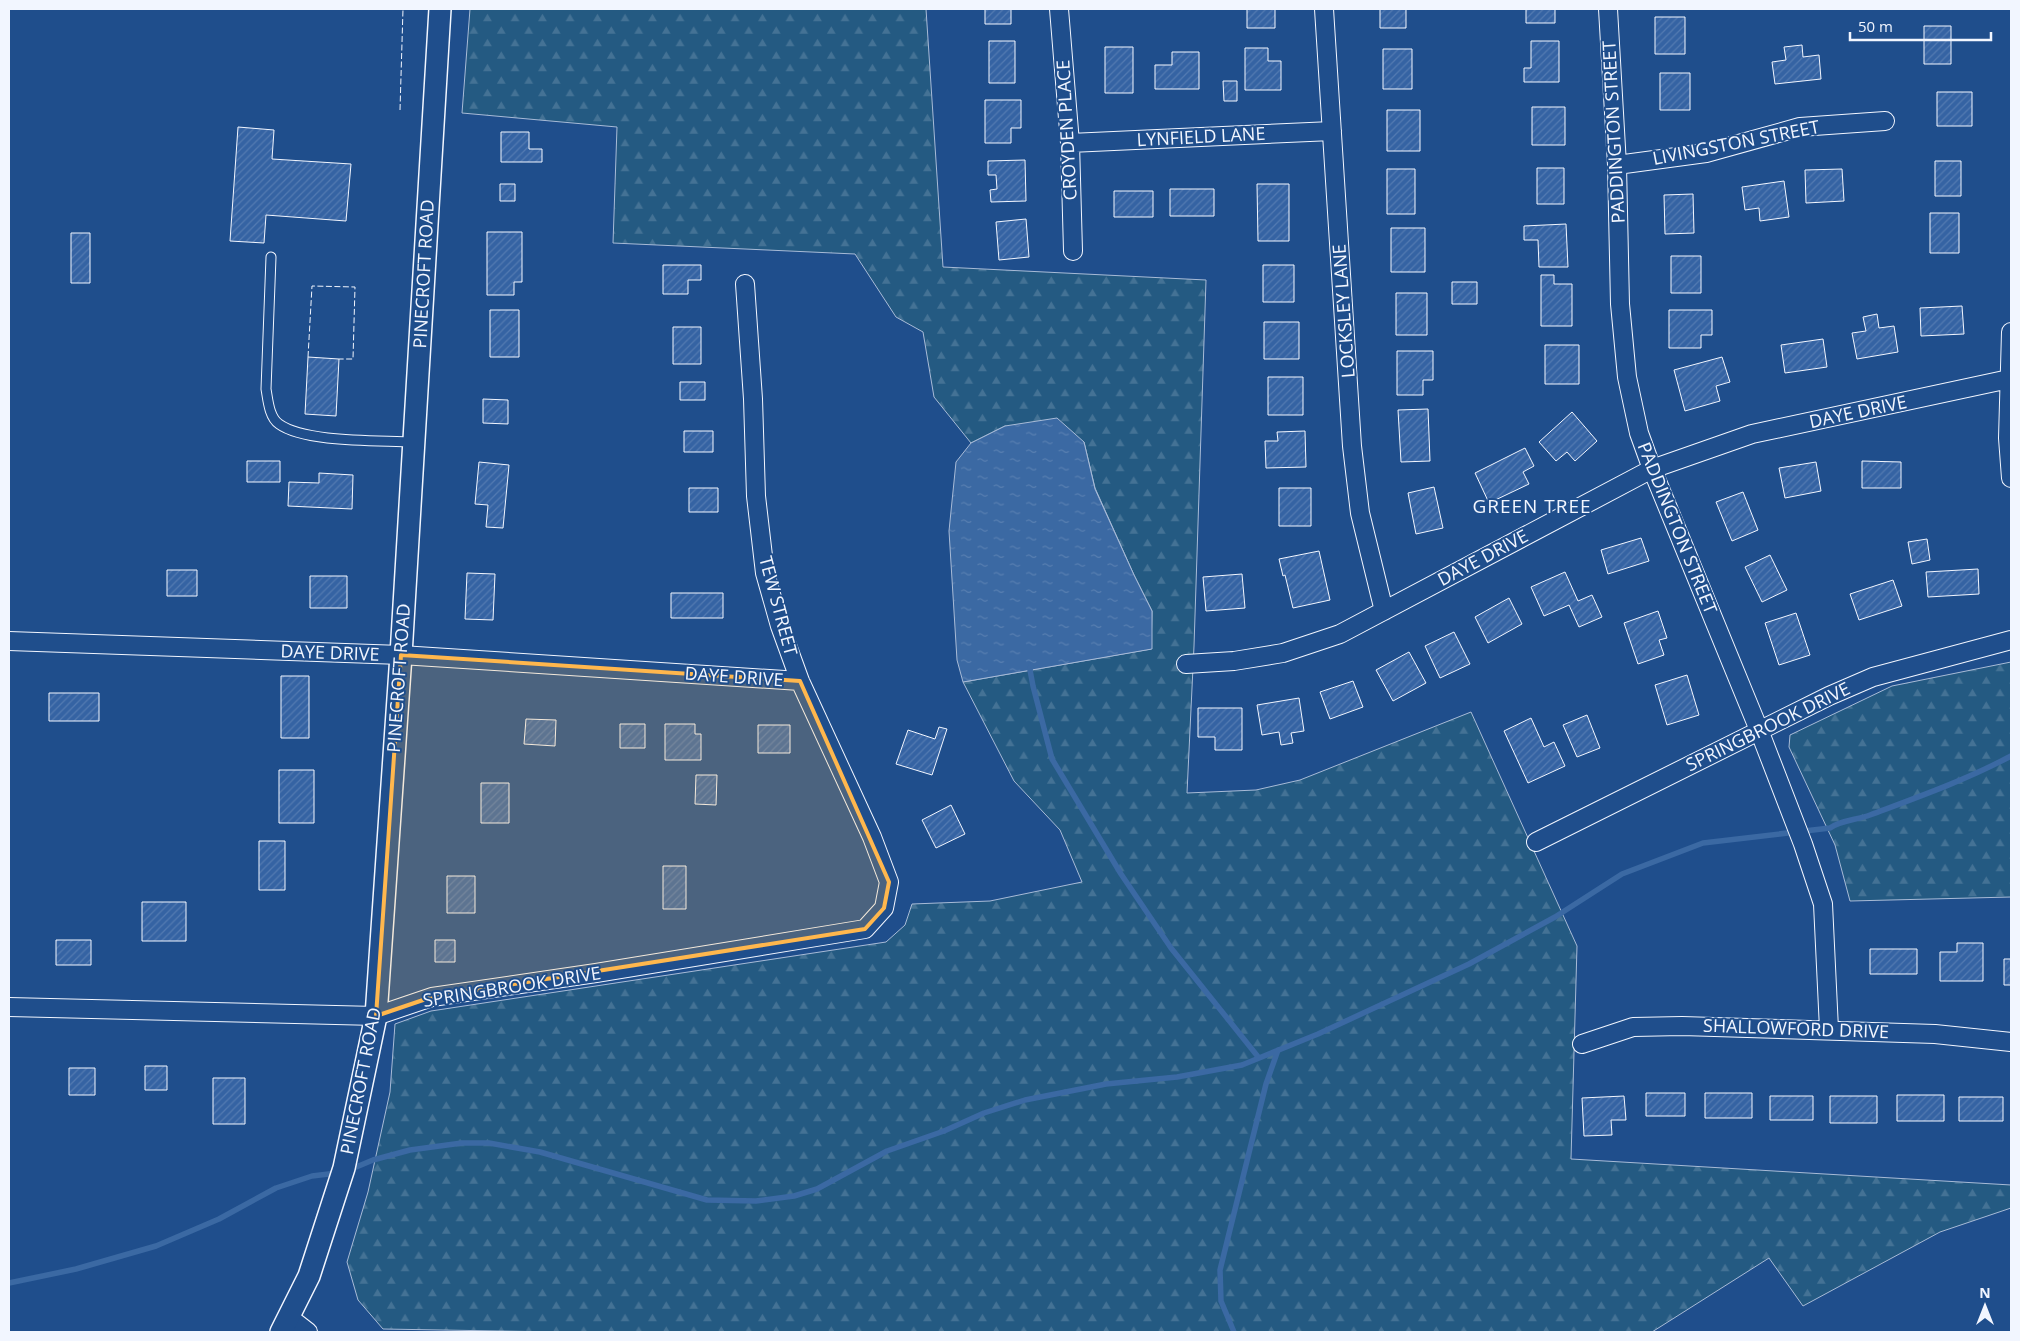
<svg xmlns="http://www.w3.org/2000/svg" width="2020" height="1341" font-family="'Open Sans',sans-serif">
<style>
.forest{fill:url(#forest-firs);stroke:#a8bbd7}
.water{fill:url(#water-ripples);stroke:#a8bbd7}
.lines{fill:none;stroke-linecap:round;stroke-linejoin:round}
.stream{stroke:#3b69a3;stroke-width:5.5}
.building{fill:url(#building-hatch);stroke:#f2f6ff}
.service-casing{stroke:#f2f6ff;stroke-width:11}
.minor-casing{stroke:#f2f6ff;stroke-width:20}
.tertiary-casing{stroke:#f2f6ff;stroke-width:24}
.service{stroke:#1f4e8c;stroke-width:9}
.minor{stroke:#1f4e8c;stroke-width:18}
.tertiary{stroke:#1f4e8c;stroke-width:21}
.fence{stroke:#f2f6ff;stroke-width:1;stroke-dasharray:6 2.5;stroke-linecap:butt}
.marked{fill:#ffb74d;fill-opacity:0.2;stroke:#ffb74d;stroke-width:4;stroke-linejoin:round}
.labels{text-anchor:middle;stroke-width:4;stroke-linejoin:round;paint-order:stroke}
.street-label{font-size:18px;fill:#f2f6ff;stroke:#1f4e8c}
.neighbourhood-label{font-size:19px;letter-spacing:1px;fill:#f2f6ff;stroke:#1f4e8c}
</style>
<defs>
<pattern id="forest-firs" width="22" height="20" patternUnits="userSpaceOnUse" patternTransform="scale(1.25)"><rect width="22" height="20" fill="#245a82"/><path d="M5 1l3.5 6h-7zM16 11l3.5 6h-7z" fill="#447295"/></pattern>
<pattern id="water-ripples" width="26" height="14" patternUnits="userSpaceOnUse" patternTransform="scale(1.25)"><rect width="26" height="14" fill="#3b69a3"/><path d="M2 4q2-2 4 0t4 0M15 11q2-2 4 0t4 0" fill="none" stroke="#587fb1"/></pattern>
<pattern id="building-hatch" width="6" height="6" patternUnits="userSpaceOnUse" patternTransform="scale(1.25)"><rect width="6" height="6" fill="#3563a3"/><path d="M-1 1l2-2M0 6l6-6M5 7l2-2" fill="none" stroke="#537ab1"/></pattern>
</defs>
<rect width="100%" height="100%" fill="#1f4e8c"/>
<path class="forest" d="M470,9h456l17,258 263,13 -12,366 -7,147 69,-3 44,-10 171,-68 106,234 -6,213 440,26v23l-71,24 -137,74 -34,-48 -117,74h-1094l-175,-3 -25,-29 -11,-38 21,-70 22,-100 5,-68 36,-13 455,-69 19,-17 7,-21 78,-3 92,-19 -22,-52 -46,-49 -51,-99 188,-33 1,-38 -18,-36 -39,-87 -11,-46 -79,-16 -34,17 -37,-46 -11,-65 -27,-15 -41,-63 -242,-11 4,-116 -155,-14z
M2011,662v235l-161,4 -15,-56 -46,-98 1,-12 102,-49z"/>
<path class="water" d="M1057,418l27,24 11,47 39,86 18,36v38l-189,33 -6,-22 -8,-129 7,-69 15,-19 34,-17z"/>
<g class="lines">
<path class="stream" d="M1031,665l-1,5 3,16 19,73 69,115 50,74 88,110
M349,1170l24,-10 37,-10 52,-7h27l51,9 167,48 49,1 38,-5 23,-7 70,-38 57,-20 40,-18 41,-13 81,-16 71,-7 65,-12 76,-31 151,-70 86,-47 67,-43 81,-31 127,-15c11,-8 27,-8 40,-13 48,-18 96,-35 141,-59
M9,1283l67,-14 80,-23 63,-27 57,-31 36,-12 25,-3
M1234,1332l-13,-31 -1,-31 46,-186 12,-34"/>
</g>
<path class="building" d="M985,9h26v15h-26z
M1247,9h28v19h-28z
M1380,9h26v19h-26z
M1526,9h29v14h-29z
M1655,17h30v37h-30z
M1924,26h27v38h-27z
M989,41h26v42h-26z
M1531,41h28v41h-35v-14h7z
M1802,45l1,12 16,-2 2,24 -46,5 -3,-22 14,-2 -2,-13z
M1105,47h28v46h-28z
M1245,48h23v13h13v29h-36z
M1383,49h29v40h-29z
M1172,52h27v37h-44v-24h17z
M1660,73h30v37h-30z
M1223,81h14v20h-13z
M1937,92h35v34h-35z
M985,100h36v28h-10v15h-26z
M1532,107h33v38h-33z
M1387,110h33v41h-33z
M238,127l36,3 -2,29 79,5 -5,57 -80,-6 -2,28 -34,-2z
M501,132h28v17h13v13h-41z
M1025,160l1,41 -35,1 -1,-12 7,-1 -1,-14h-8v-14z
M1935,161h26v35h-26z
M1537,168h27v36h-27z
M1387,169h28v45h-28z
M1842,169l2,32 -38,2 -1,-33z
M1784,181l5,36 -29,4 -1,-13 -14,2 -3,-23z
M500,184h15v17h-15z
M1257,184h32v57h-31z
M1170,189h44v27h-44z
M1114,191h39v26h-39z
M1693,194l1,39 -29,1 -1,-39z
M1930,213h29v40h-29z
M1026,219l3,38 -30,3 -3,-38z
M1566,224l2,43h-29l-1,-27h-14v-14z
M1391,228h34v44h-34z
M487,232h35v50h-8v13h-27z
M71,233h19v50h-19z
M1671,256h30v37h-30z
M663,265h38v15h-13v14h-25z
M1263,265h31v37h-31z
M1541,275h13v9h18v42h-31z
M1452,282h25v22h-25z
M1396,293h31v42h-31z
M1962,306l2,28 -43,2 -1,-28z
M490,310h29v47h-29z
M1669,310h43v25h-11v13h-32z
M1877,314l2,14 15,-2 4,26 -41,7 -5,-26 14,-2 -3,-14z
M1264,322h35v37h-35z
M673,327h28v37h-28z
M1823,339l4,28 -42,6 -4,-28z
M1545,345h34v39h-34z
M1397,351h36v29h-10v15h-26z
M308,357l31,2 -3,57 -31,-2z
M1722,357l8,25 -14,4 4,15 -35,10 -11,-41z
M1268,377h35v38h-35z
M680,382h25v18h-25z
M483,399l25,1v24l-25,-1z
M1428,409l2,52 -29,1 -3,-52z
M1572,412l25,29 -22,20 -8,-9 -11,9 -17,-19z
M684,431h29v21h-29z
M1305,431l1,36 -40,1 -1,-27h13l-1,-9z
M1525,448l9,18 -11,6 6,12 -40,19 -14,-30z
M247,461h33v21h-33z
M1862,461l39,1v26h-39z
M479,462l30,3 -6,63 -17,-1 2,-22 -13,-1z
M1816,462l5,29 -36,7 -6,-30z
M319,473l34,2 -1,34 -64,-3 1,-24 30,1z
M1434,487l9,41 -27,6 -8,-41z
M689,488h29v24h-29z
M1279,488h32v38h-32z
M1743,492l15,38 -26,11 -16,-39z
M1641,538l8,23 -41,13 -7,-24z
M1927,539l3,21 -18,4 -4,-22z
M1319,551l11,49 -37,8 -8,-33 -2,1 -4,-17z
M1770,555l17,35 -25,12 -17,-35z
M1978,569l1,25 -51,3 -2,-25z
M167,570h30v26h-30z
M1565,572l13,29 14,-6 10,22 -23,10 -10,-22 -25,11 -13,-29z
M467,573l28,1 -2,46 -28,-1z
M1242,574l3,34 -39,3 -3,-34z
M310,576h37v32h-37z
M1893,580l9,26 -43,14 -9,-26z
M671,593h52v25h-52z
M1509,598l13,26 -34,19 -13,-26z
M1658,611l9,27 -8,2 5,15 -26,9 -14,-41z
M1796,613l14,42 -31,10 -14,-42z
M1454,632l16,32 -30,14 -15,-32z
M1409,652l17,31 -33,18 -17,-31z
M1687,675l12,40 -32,10 -12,-40z
M281,676h28v62h-28z
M1353,681l10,26 -33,12 -10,-27z
M49,693h50v28h-50z
M1299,698l5,33 -13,2 2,10 -12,2 -2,-13 -17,3 -5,-30z
M1198,708h44v42h-27v-13h-17z
M1587,715l13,33 -23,9 -14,-32z
M1531,718l13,29 10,-5 11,24 -37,17 -24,-52z
M526,719l30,1 -1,26 -31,-2z
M620,724h25v24h-25z
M665,724h30v10h6v26h-36z
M758,725h32v28h-32z
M939,727l8,2 -15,46 -36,-11 12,-34 27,9z
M279,770h35v53h-35z
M696,775h21l-1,30 -21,-1z
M481,783h28v40h-28z
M951,805l14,29 -29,14 -14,-28z
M259,841h26v49h-26z
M663,866h23v43h-23z
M447,876h28v37h-28z
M142,902h44v39h-44z
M56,940h35v25h-35z
M435,940h20v22h-20z
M1957,943h26v38h-43v-29h17z
M1870,949h47v25h-47z
M2004,959h7v26h-7z
M145,1066h22v24h-22z
M69,1068h26v27h-26z
M213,1078h32v46h-32z
M1646,1093h39v23h-39z
M1705,1093h47v25h-47z
M1897,1095h47v26h-47z
M1624,1096l2,24h-15l1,15 -28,1 -2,-38z
M1770,1096h43v24h-43z
M1830,1096h47v27h-47z
M1959,1097h44v24h-44z"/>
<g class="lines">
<g class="service-casing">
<path id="service" d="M271,257l-5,132c2,11 3,28 13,35 26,19 101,16 134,18"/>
</g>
<g class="minor-casing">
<path id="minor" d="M1059,9l11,134 3,108
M1324,9l28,437 8,67 24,98
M1608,9l9,156 3,139 7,73 12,56 13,36 107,261 44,114 20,60 6,125
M1070,143l262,-12
M1617,165l89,-12 94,-26 85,-6
M2011,332l-3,106 3,40
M9,641l392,14 399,26
M1186,664l48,-3 49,-8 57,-19 312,-165 100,-35 257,-55
M1536,842l293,-146 44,-19 138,-37
M9,1007l367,9 56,-19 164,-24 269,-44 19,-21 5,-26 -17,-45 -72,-156 -20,-55 -15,-53 -9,-77 -3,-97 -8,-115
M1582,1044l51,-17 49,-1 253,8 76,8
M290,1318l18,14"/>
</g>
<g class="tertiary-casing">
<path id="tertiary" d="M281,1332l28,-56 35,-108 32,-152 25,-361 39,-646"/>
</g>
<use href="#service" class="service"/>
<use href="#minor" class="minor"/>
<use href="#tertiary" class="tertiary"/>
<path class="fence" d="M400,110l3,-101
M308,357l4,-71 43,1 -2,72h-14"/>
</g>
<path class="marked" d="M401,655l399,26 89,201 -5,26 -19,21 -433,68 -56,19z"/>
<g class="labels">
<g class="street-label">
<text transform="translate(1067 130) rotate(-93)" y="6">CROYDEN PLACE</text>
<text transform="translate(1614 132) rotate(-93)" y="6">PADDINGTON STREET</text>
<text transform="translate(1201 137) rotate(-3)" y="6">LYNFIELD LANE</text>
<text transform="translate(1736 143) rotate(-11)" y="6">LIVINGSTON STREET</text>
<text transform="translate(424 274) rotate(-87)" y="6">PINECROFT ROAD</text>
<text transform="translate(1344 311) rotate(-94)" y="6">LOCKSLEY LANE</text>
<text transform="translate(1858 412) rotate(-12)" y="6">DAYE DRIVE</text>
<text transform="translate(1677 528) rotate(68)" y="6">PADDINGTON STREET</text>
<text transform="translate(1483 558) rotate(-28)" y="6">DAYE DRIVE</text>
<text transform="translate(778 606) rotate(75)" y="6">TEW STREET</text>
<text transform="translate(330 653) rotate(2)" y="6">DAYE DRIVE</text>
<text transform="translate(734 677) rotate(4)" y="6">DAYE DRIVE</text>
<text transform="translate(399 678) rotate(-86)" y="6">PINECROFT ROAD</text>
<text transform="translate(1768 727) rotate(-26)" y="6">SPRINGBROOK DRIVE</text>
<text transform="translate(512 987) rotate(-9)" y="6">SPRINGBROOK DRIVE</text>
<text transform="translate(1796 1029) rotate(2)" y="6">SHALLOWFORD DRIVE</text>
<text transform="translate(361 1081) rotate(-79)" y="6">PINECROFT ROAD</text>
</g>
<g class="neighbourhood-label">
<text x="1532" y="513">GREEN TREE</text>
</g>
</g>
<rect width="2020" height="1341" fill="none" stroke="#f2f6ff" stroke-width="20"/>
<g transform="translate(1985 1306)" stroke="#1f4e8c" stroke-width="4" paint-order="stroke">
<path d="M0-4L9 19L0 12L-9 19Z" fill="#f2f6ff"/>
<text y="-8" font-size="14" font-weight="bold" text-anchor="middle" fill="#f2f6ff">N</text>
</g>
<path d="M1850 32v8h141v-8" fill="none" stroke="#f2f6ff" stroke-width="2.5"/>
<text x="1858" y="32" font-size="15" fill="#f2f6ff" stroke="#1f4e8c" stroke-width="4" paint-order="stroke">50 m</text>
</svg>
